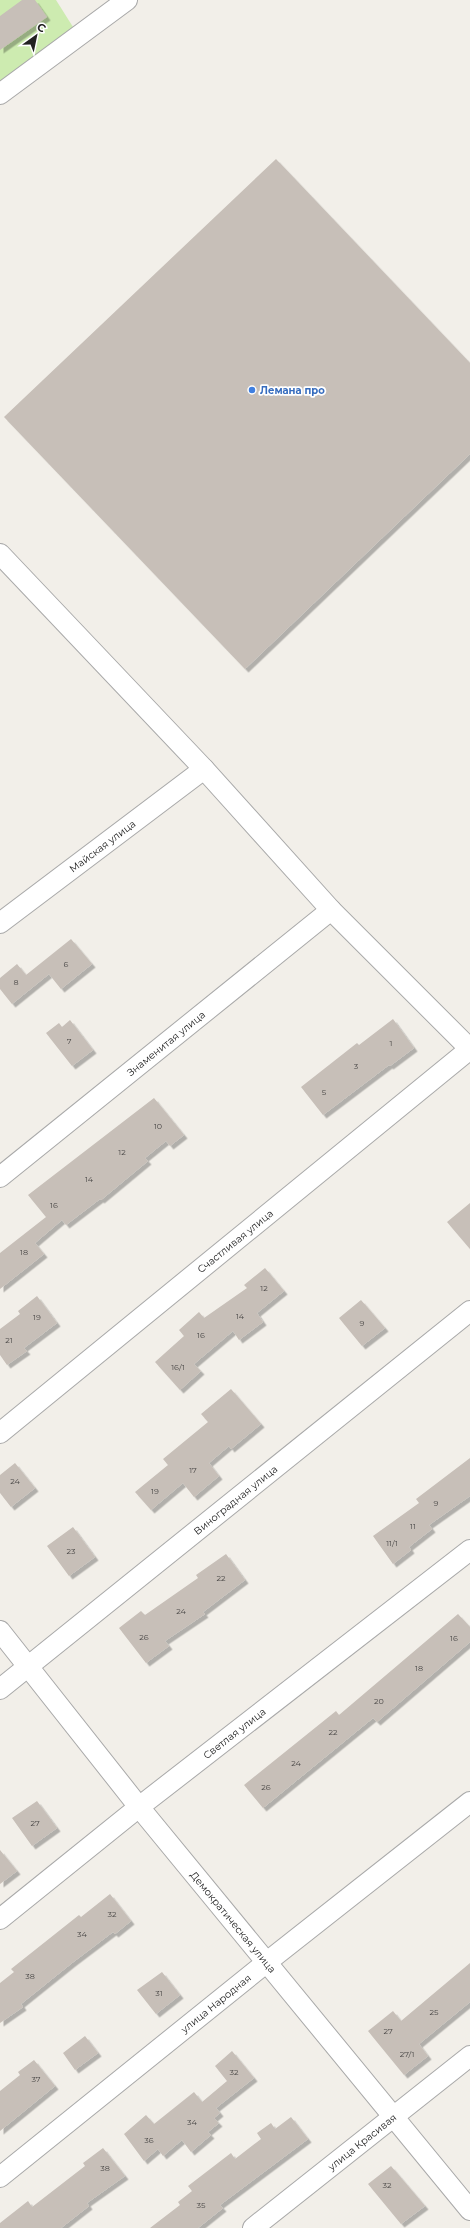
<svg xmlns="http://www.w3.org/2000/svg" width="470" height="2228" font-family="Montserrat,sans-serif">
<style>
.grass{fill:#cdebb0}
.building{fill:#c7bfb8;filter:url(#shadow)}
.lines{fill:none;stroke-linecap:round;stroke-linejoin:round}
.street-casing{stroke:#a9a9a9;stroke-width:22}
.street{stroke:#fff;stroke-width:20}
.shop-dot{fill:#3f7fe0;stroke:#fff;stroke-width:1.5}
.labels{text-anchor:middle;stroke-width:3.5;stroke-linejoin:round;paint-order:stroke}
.number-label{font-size:8px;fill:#4b4948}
.shop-label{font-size:10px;font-weight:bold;fill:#366cbe;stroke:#fff;text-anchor:start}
.street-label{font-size:10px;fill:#222;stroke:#fff}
</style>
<defs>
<filter id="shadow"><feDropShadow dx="3.5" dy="3.5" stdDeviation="0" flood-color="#0004"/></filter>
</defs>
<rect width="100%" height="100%" fill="#f2efe9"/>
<path class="grass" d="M0,0h56l17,27 -73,56z"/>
<path class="building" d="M22,0h13l12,17 -47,33v-34z
M276,159l194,204v91l-225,215 -241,-252z
M71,939l21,25 -31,25 -12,-15 -37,30 -12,-15v-11l17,-14 9,11z
M393,1019l21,29 -24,18 -1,-1 -66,50 -22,-28 56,-44 2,2z
M70,1020l23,30 -21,16 -26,-33 13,-10 3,4z
M154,1098l30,37 -14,11 -4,-5 -21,17 3,3 -47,39 -1,-1 -34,26 -4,-5 -27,23 9,11 -44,35v-36l46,-36 -18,-22z
M470,1203v46l-23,-27z
M265,1268l19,23 -27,22 6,9 -24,18 -6,-9 -39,33 7,7 -21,19 -25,-28 29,-26 -5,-6 20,-18 5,6 43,-30 -3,-3z
M37,1296l20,27 -33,25 3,3 -20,14 -7,-10v-26l20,-15 -2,-3z
M361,1300l24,28 -23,18 -23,-28z
M231,1389l30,35 -30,25 -2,-3 -20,17 10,13 -25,21 -11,-14 -32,27 -16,-18 33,-27 -5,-6 45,-37 -7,-8z
M470,1458v38l-41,29 3,4 -23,18 2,3 -18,14 -20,-28 46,-33 -3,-4z
M15,1463l20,25 -24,19 -11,-14v-18z
M73,1527l22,30 -26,19 -22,-30z
M226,1554l19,26 -42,32 2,2 -40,27 4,5 -23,17 -27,-35 22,-17 4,4 53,-37 -2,-3z
M458,1614l12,13v15l-93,80 -4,-4 -110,90 -19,-23 92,-74 3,4z
M37,1801l20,27 -25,18 -20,-28z
M0,1850l17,21 -17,13z
M110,1894l21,27 -16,13 -2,-2 -41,31 -51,41 2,3 -23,16v-40l14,-11 -3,-3 68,-54 2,2z
M470,1963v39l-51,42 9,12 -24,19 -36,-44 25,-20 8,10z
M162,1972l18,23 -24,19 -19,-24z
M85,2036l13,17 -23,17 -12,-17z
M232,2051l22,27 -38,30 4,5 -6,5 5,5 -11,9 3,3 -20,17 -9,-12 -19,16 -5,-7 -14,12 -20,-27 22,-19 8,9 40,-32 8,10 25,-21 -12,-15z
M34,2060l21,26 -55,45v-40l20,-16 -2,-3z
M291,2117l17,22 -88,66 3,3 -25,20h-48l30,-23 -2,-3 14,-11 -4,-5 43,-33 4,6 26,-20 -4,-6 14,-10 4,6z
M103,2148l22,28 -38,27 2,3 -28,22h-61v-5l28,-22 4,6 53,-41 -2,-3z
M391,2166l34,40 -24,18 -33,-40z"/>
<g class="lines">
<g class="street-casing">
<g id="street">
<path d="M0,94l127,-94"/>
<path d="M0,554l204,215 127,141 139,139 -470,384"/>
<path id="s1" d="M0,923l204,-154"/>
<path id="s2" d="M0,1177l331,-267"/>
<path id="s3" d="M0,1631l139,176 331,403"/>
<path id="s4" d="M0,1689l470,-378"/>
<path id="s5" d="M0,1919l139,-112 331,-257"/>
<path id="s6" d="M0,2177l267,-215 203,-160"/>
<path id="s7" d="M253,2228l217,-172"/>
</g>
</g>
<use href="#street" class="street"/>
</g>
<circle class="shop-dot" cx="252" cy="390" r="4"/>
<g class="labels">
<g class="number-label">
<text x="66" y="967">6</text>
<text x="16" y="985">8</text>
<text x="69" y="1044">7</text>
<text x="391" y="1046">1</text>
<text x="356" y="1069">3</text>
<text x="324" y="1095">5</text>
<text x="158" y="1129">10</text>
<text x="122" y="1155">12</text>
<text x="89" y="1182">14</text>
<text x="54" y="1208">16</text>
<text x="24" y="1255">18</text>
<text x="264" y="1291">12</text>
<text x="240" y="1319">14</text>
<text x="37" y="1320">19</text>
<text x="362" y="1326">9</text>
<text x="201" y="1338">16</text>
<text x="9" y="1343">21</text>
<text x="178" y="1370">16/1</text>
<text x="193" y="1473">17</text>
<text x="15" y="1484">24</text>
<text x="155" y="1494">19</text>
<text x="436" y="1506">9</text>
<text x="413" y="1529">11</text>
<text x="392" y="1546">11/1</text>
<text x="71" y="1554">23</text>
<text x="221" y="1581">22</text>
<text x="181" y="1614">24</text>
<text x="144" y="1640">26</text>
<text x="454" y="1641">16</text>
<text x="419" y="1671">18</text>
<text x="379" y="1704">20</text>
<text x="333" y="1735">22</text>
<text x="296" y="1766">24</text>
<text x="266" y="1790">26</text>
<text x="35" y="1826">27</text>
<text x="112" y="1917">32</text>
<text x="82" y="1937">34</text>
<text x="30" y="1979">38</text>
<text x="159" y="1996">31</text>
<text x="434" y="2015">25</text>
<text x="388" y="2034">27</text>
<text x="407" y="2057">27/1</text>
<text x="234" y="2075">32</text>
<text x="36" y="2082">37</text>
<text x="192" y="2125">34</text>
<text x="149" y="2143">36</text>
<text x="105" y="2171">38</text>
<text x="387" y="2188">32</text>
<text x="201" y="2208">35</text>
</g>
<g class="shop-label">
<text x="260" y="394">Лемана про</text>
</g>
<g class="street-label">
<text dy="4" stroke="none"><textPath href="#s1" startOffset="128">Майская улица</textPath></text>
<text dy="4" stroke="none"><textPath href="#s2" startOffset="213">Знаменитая улица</textPath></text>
<text transform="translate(235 1241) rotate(-39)" y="4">Счастливая улица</text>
<text dy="4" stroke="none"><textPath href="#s4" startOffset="302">Виноградная улица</textPath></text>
<text dy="4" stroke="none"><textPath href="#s5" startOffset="299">Светлая улица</textPath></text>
<text dy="4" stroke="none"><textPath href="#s3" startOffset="373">Демократическая улица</textPath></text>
<text dy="4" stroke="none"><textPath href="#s6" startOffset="277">улица Народная</textPath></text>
<text dy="4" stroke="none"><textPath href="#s7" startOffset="139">улица Красивая</textPath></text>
</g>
</g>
<g transform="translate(36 36) rotate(33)" stroke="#ffffff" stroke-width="3" paint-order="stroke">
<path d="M0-3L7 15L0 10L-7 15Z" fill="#222222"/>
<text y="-6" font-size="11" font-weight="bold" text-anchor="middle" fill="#222222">С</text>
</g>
</svg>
